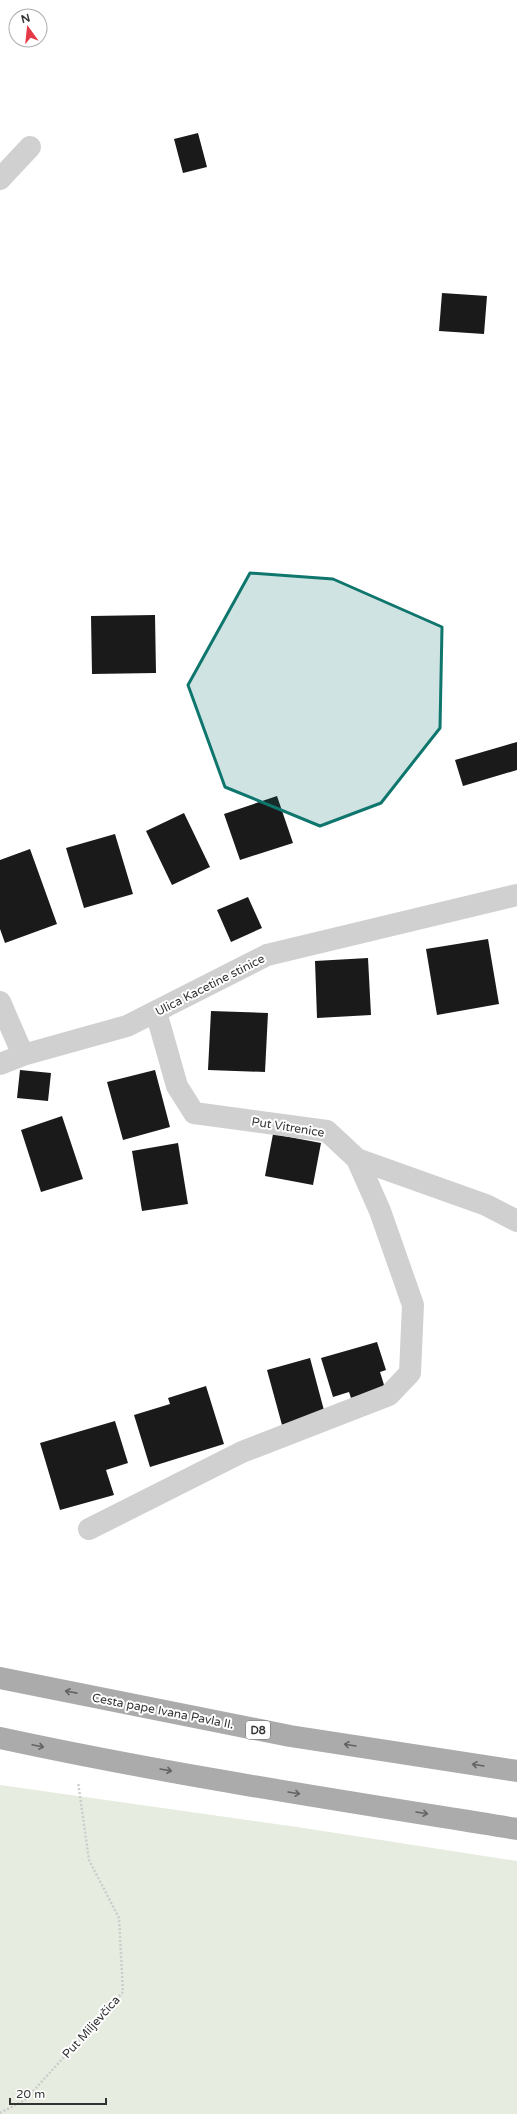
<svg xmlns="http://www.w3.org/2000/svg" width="517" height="2114" font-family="'Varela Round',sans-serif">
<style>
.green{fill:#e6ecdf}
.building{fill:#1a1a1a}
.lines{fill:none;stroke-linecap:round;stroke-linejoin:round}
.path{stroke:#cdcdcd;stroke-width:2.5;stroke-dasharray:2 2;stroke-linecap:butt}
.minor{stroke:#d0d0d0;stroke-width:22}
.major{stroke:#ababab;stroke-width:22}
.oneway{stroke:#636363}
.marked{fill:#0f766e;fill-opacity:0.2;stroke:#0f766e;stroke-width:3;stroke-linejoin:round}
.labels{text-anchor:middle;stroke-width:4;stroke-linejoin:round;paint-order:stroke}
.shield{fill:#fff;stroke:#707070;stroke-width:1}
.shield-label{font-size:11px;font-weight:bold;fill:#333}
.street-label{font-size:12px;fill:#333;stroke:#fff}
</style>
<rect width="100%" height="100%" fill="#fff"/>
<path class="green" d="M0,1785l297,42 220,34v253h-517z"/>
<path class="building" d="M198,133l9,34 -24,6 -9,-34z
M442,293l45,3 -3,38 -45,-3z
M155,615l1,58 -64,1 -1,-58z
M517,742v28l-54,16 -8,-26z
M277,796l16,47 -53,17 -16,-46z
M184,813l26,54 -38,18 -26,-54z
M115,834l18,60 -49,14 -18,-60z
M30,849l27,75 -52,19 -5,-14v-69z
M248,897l14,31 -31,14 -14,-32z
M488,939l11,65 -62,11 -11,-66z
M368,958l3,57 -54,3 -2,-57z
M211,1011l57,2 -3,59 -57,-2z
M20,1070l31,3 -3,28 -31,-3z
M155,1070l15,57 -47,13 -16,-58z
M62,1116l21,63 -42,13 -20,-62z
M273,1134l48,9 -8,42 -48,-9z
M178,1143l10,61 -46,7 -10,-60z
M377,1342l9,28 -6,2 5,16 -34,10 -2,-6 -16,5 -12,-39z
M310,1358l15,56 -43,11 -15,-55z
M206,1386l18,58 -74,23 -16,-52 36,-11 -2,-6z
M115,1421l13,42 -22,7 8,25 -54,15 -20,-67z"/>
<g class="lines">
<path class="path" d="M0,2113l25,-13 98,-108 -4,-74 -30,-58 -11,-78"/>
<path class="minor" d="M0,179l30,-32
M0,1002l23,53
M156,1012l21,74 17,27 133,18 30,28 129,46 31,16
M0,1064l23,-9 104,-29 140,-71 250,-60
M89,1529l153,-77 147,-57 21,-22 3,-68 -33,-94 -23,-52"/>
<path class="major" d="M0,1678l290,58 227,35
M0,1738c171,37 344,63 517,91"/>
</g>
<defs><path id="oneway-shaft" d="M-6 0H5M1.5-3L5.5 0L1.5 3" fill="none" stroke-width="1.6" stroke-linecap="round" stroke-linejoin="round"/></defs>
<g class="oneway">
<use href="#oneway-shaft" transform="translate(71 1692) rotate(-169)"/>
<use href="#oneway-shaft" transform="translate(350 1745) rotate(-171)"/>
<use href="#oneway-shaft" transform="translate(38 1746) rotate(12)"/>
<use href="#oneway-shaft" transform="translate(478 1765) rotate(-171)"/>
<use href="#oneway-shaft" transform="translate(166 1770) rotate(10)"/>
<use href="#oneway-shaft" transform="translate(294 1793) rotate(9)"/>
<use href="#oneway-shaft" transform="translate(422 1813) rotate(9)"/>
</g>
<path class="marked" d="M250,573l83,6 109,48 -2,101 -59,75 -61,23 -95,-39 -37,-102z"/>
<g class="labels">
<rect class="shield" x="246" y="1721" width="24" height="18" rx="3"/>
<g class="shield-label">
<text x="258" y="1734">D8</text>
</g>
<g class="street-label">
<text transform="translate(210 985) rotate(-27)" y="4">Ulica Kacetine stinice</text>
<text transform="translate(288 1127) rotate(9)" y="4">Put Vitrenice</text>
<text transform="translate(163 1711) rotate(11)" y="4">Cesta pape Ivana Pavla II.</text>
<text transform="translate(91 2027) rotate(-48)" y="4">Put Miljevčica</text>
</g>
</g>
<g transform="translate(28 28) rotate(345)"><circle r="19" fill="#ffffff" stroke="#adadad"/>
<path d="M0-3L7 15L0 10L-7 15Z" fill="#e63946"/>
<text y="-6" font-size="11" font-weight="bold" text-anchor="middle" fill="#333333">N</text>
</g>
<path d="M10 2098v6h96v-6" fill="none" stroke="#333333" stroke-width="2"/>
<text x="16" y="2098" font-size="12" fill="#333333" stroke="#ffffff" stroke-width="3" paint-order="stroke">20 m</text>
</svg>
